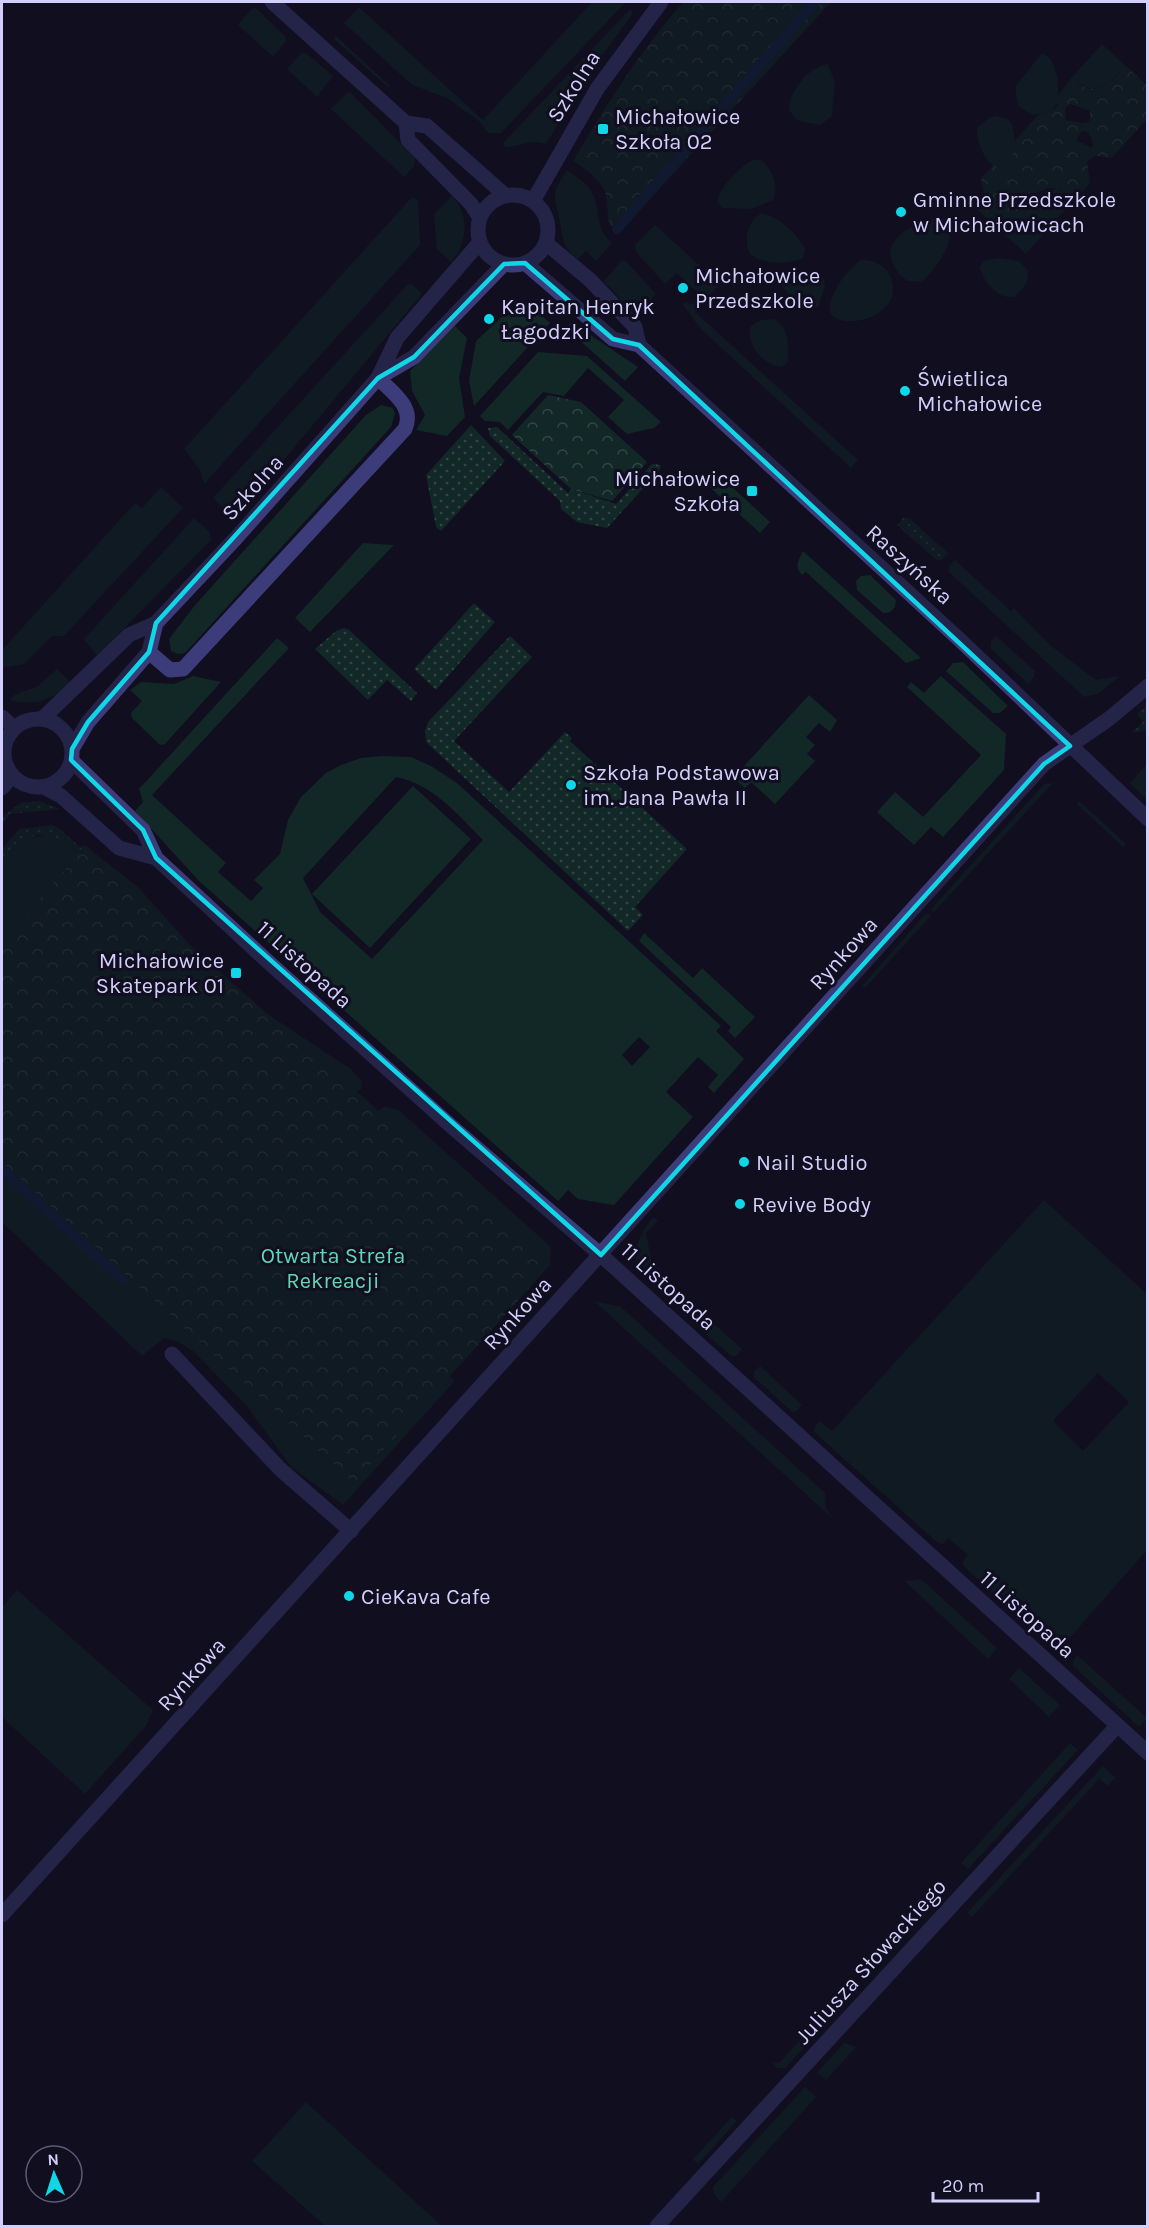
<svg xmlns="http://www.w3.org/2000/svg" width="1149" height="2228" font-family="Karla,sans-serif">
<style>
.grass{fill:#112827;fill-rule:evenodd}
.forest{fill:url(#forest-crowns);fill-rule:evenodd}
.garden{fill:url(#garden-dots)}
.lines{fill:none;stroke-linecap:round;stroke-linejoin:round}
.stream{stroke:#112744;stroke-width:10}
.lane{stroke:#3d3c7b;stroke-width:15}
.street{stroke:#3d3c7b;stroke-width:15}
.marked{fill:none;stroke:#10d7e7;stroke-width:4.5;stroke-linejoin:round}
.poi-dot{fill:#10d7e7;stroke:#100e1f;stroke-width:2}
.labels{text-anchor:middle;stroke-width:6;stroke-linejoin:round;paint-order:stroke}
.street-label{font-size:22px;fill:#d3cffc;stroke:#100e1f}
.poi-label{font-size:22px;fill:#d3cffc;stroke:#100e1f;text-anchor:start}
.park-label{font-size:22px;fill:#61d6b6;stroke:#100e1f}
</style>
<defs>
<pattern id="forest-crowns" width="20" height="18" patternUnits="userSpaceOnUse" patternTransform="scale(1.5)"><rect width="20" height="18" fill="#112827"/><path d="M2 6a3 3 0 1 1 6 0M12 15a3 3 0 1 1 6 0" fill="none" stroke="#334647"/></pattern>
<pattern id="garden-dots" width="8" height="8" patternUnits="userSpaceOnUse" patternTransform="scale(1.5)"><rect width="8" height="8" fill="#112827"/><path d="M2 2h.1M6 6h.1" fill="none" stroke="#334647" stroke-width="1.8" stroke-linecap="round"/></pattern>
</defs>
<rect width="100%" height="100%" fill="#100e1f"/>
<path class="grass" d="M592,2h34l-125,131h-13l-8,-11 -33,-24 -35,-13 -68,-62 15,-16 124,113z
M256,8l30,29v4l-13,16 -35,-32 13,-16z
M630,9l3,4 -35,48 -52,83c-16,-5 -26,3 -41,3l-2,-4z
M335,35l55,51 -1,2 -54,-48z
M1102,44l23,21c-14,20 -33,34 -53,12z
M301,53h5l27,23 -16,21 -30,-28z
M1042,53l9,6 6,16 2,25 -8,12 -19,3 -14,-9 -3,-19z
M828,64l7,19 -3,33 -12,9 -24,-5 -7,-10c-1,-18 21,-45 39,-46z
M350,92l65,66 -1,8 -10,11 -73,-68 15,-16z
M997,116l12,4 3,4 3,16 -3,30 -6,4c-18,-6 -30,-28 -29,-46l12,-10z
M753,160h9c10,10 18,27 11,40l-22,9 -29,-1 -5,-7c4,-15 22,-34 36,-41z
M567,170c7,5 17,11 22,18 15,19 2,37 23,55l-16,18 -10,-10 -8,8c-15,-9 -15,-20 -18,-36 -5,-28 -11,-26 7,-53z
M1057,188l7,5 1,17 -39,44 -23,-21c12,-24 28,-39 54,-45z
M452,196c18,19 16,47 -1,66l-14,-13 -3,-35z
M412,197l6,3 2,45 -216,239 -4,-14 -16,-21z
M760,214c17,-1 38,21 46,36l-4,9c-16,5 -37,6 -51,-4 -9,-13 -4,-33 9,-41z
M941,217l6,2c12,20 -11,49 -25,63l-15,-1c-40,-34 0,-57 34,-64z
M655,225l65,59 -25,28 163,148 -7,8 -151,-140 -17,-23 3,-3 5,3 9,-10 -23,-22 -12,11 -29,-32 -1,-7z
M998,258l21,3 9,9 -1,13 -12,14c-16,3 -32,-15 -35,-30l3,-6z
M622,260l4,1 30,33 -18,21 -5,-1 -23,-27 -7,-5z
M861,260c12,0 22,3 28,14 21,41 -46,59 -59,39 -3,-17 17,-44 31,-53z
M780,272l34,1 9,4 2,9 -6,20 -10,4 -10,-4 -22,-26z
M412,284l10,10 -144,173 -42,46h-8l-15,-15 194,-213z
M507,312h31l12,11 -76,83 -5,-25 7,-40z
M773,319c16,6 16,29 15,43l-6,5c-17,0 -38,-24 -31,-41l10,-6z
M573,320l4,6 61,41 -13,14 -59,-53z
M455,326l12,12 -8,40 6,39 -18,19 -31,-6 9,-15 -13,-24 -2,-20z
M538,352l49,4 74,66 -7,6 -27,6 -19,-17 16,-17 -36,-32 -24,28 -21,-4 -35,38 -8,-8 -15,-1 -5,-5z
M381,405l12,3 2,6 -4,13 -206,226 -7,1 -7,-3 -2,-12 27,-35 170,-189z
M716,472l54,50 -10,11 -55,-50z
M161,487l22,21 -119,128h-12l-28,28 -22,4v-18l133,-147 7,5z
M194,518l16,14 1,8 -114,116 -13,-17z
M363,543l31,2 -84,87 -15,-14z
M803,551l118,107 -15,5 -100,-91 -4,3c-8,-8 -4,-14 1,-24z
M955,560l56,51 3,-3 36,37 46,35 24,-4 -22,18 -14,3 -135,-125v-6z
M870,575l26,25 -1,7 -5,5 -7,1 -26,-23 -1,-9 5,-5z
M996,636l39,35 -1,6 -6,7 -37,-35v-7z
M277,638l12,10 -137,147 74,68 -8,9 33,29 12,-13 -9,-8 26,-26 8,-34 13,-23 25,-24 15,-8 20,-7 20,-2 30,1 20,9 26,17 264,243 -5,5 28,28 -30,34 -6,-6 10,-12 -20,-18 -32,35 27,25 -79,88 -36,-6 -10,-9 -10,11 -359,-320 -64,-70 8,-9 -4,-13zM396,777c37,7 61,37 87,63l-111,119 -52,-47 -17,-34zM639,1037l11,10 -18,19 -10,-11z
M963,662l45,44 -8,7h-7l-47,-42 7,-8z
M57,669l14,14c-19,17 -35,24 -61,17l4,-5 24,-9z
M193,676l28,6 -56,62 -5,1 -28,-27 -1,-5 11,-12 -12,-11 11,-8 33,2z
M941,676l65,58 -2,36 -61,67 -12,-10 -17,18 -37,-33 18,-20 28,25 58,-62 -74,-68 4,-5 13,11z
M809,695l28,25 -7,12 -11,-9 -13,14 9,8 -8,9 8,7 -40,43 -24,-22 -6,6 -12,-10z
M1146,765h1v35l-17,-17z
M1053,783l-119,129 -3,-3 113,-125z
M413,786l58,53 -101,109 -58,-54z
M1079,801l47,43 -3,3 -46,-43z
M49,834l8,3 22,16 3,-4 -3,-3h7l52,41 52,58 79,70 82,54 11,12 -1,8 -24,13 -335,-147v-90l23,-26z
M926,913l5,3 -66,72 -3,-2z
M644,933l49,45 9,-10 53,49 -20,21 -7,-7 3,-4 -92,-86z
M386,1106l14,5 151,136 -1,18 -85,94 -88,-245v-3z
M2,1150l439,232 9,-6 5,5 -112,124 -52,-38 -45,-62 -53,-54 -16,-10 -13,-3 -22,18 -140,-134z
M1044,1200l104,95 -1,255 -87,99h-5l-92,-83v-5l5,-6 -20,-17 -5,6 -5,-1 -124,-111 1,-6 5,-5 12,10zM1098,1373l31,29 -46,49 -30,-30z
M653,1217l5,4 -12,12 7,35 28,26 -6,7h-5c-34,-31 -48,-42 -17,-84z
M594,1301l27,6 204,186 1,16 7,10z
M704,1315l38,34 -6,7h-5l-33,-29 -1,-5z
M760,1366l42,39 -5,6 -5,1 -38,-35v-5z
M882,1560l23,21 16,-2 76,69 -9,11z
M17,1590l136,120 -7,16 -61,68 -83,-77v-110z
M1077,1655l70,63 -8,9 -66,-61v-5z
M1019,1668l41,37 -11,12 -40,-38z
M1070,1743l8,7 -110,119 -7,-6z
M1103,1766l44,41 -32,-29 -7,8 -9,-7 -127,138 -5,-4z
M905,1925l7,5 -46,49 -8,-1z
M840,1997l6,5 -61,66h-8l-4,-5h6z
M844,2043l12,4 -30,33 -9,-7z
M805,2087l11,10 -95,105 -7,-8 -1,-7z
M306,2102l136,124h-117l-73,-65z
M732,2117l5,4 -39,43 -5,-5z"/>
<path class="forest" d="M683,2h148l-212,231c-16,-7 -9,-23 -13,-38 -5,-15 -20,-26 -33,-34 33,-56 67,-110 110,-159z
M1125,65l22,20v34l-35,39 -16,-2 -9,5 3,22 -25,27v-13l-3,-7c-24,-11 -50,25 -59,43l-32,-29 7,-1 6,-8 -3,-17 13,-14 10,10 6,-2 5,-32 23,-25 12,-3 7,-6 2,-12 13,-17c19,23 40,8 53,-12zM1070,104l20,7v10l-7,2 -17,-3 -1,-12zM1082,131l6,1 5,11 -1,5 -16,-8z
M548,395l33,7 66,60 -35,39 -41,-12 -59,-54z
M85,847l73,65 54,56 58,52 25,16 255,229 -196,218 -352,-321v-221z"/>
<path class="garden" d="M471,425l34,36 -64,70 -5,-4 -10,-52z
M497,427l71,66 3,-4 45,15 36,-40 9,1 -2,6 -52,57 -30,-6 -16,-13 -1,-8 -70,-65 -2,-8z
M903,518h6l39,35 -6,7h-6l-39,-35z
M474,603l21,19 -59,68 -22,-21z
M344,628l5,2 68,63 -6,8 -24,-21 -19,20 -53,-51 21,-18z
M510,636l22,21 -78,84 55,51 56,-60 7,6 -2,3 117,108 -52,58 8,8 -15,16 -202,-189 -1,-11 3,-9z
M1147,705v25l-12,3 -2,-2 10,-9 -6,-8z
M40,801l20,8 -50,5 -8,10v-7l19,-14z
M52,825l7,3 23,21 -3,4c-39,-30 -48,-21 -77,12v-16l17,-20z"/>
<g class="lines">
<path class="stream" d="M617,229l198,-227
M2,1170l121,110"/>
<path class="lane" d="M149,652l21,18 13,-1 222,-240c10,-22 -13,-37 -27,-51
M172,1354l108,115 71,62"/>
<path class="street" d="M272,2l134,121 21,3 79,70
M406,123l2,17 63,64 9,14
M478 230a35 35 0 1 1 70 0a35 35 0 1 1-70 0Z
M533,201l64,-112 64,-87
M546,243l44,37 45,47 4,18
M525,263l88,76 26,6 321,295 188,179
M378,378l36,-21 90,-93
M2,717l12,11
M4 753a34 34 0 1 1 68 0a34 34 0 1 1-68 0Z
M42,719l87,-84 27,-12 80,-85 142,-160 19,-40 83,-96
M72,749l16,-27 61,-70 7,-29
M71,760l72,70 13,28 109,101 186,167 150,129 547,498
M44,787l17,9 58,52 37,10
M2,788l10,-12
M2,1915l1042,-1151 66,-46 38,-32
M657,2226l460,-500"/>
</g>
<path d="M0 0H1149V2228H0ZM525,263l88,76 26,6 431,401 -26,18 -443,491 -445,-397 -13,-28 -72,-70 1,-11 16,-27 61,-70 7,-29 222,-245 36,-21 90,-93z" fill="#100e1f" fill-opacity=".55" fill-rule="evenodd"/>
<path class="marked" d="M525,263l88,76 26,6 431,401 -26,18 -443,491 -445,-397 -13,-28 -72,-70 1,-11 16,-27 61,-70 7,-29 222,-245 36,-21 90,-93z"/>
<g class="poi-dot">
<rect x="597" y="123" width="12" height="12" rx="3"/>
<circle cx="901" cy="212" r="6"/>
<circle cx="683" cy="288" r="6"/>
<circle cx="489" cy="319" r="6"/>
<circle cx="905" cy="391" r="6"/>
<rect x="746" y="485" width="12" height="12" rx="3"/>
<circle cx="571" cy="785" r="6"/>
<rect x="230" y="967" width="12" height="12" rx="3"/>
<circle cx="744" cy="1162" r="6"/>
<circle cx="740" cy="1204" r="6"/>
<circle cx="349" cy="1596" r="6"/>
</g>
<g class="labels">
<g class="street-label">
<text transform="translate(573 86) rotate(-58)" y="8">Szkolna</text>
<text transform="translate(252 487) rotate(-48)" y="8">Szkolna</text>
<text transform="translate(910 564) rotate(42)" y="8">Raszyńska</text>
<text transform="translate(843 953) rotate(-48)" y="8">Rynkowa</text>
<text transform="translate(305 964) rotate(42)" y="8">11 Listopada</text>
<text transform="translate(669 1286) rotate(42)" y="8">11 Listopada</text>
<text transform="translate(517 1313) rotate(-48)" y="8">Rynkowa</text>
<text transform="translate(1028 1614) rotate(42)" y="8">11 Listopada</text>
<text transform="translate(191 1674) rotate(-48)" y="8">Rynkowa</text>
<text transform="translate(870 1961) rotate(-48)" y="8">Juliusza Słowackiego</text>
</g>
<g class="poi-label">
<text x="615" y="124">Michałowice<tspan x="615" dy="25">Szkoła 02</tspan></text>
<text x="913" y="207">Gminne Przedszkole<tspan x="913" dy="25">w Michałowicach</tspan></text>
<text x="695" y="283">Michałowice<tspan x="695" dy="25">Przedszkole</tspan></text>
<text x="501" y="314">Kapitan Henryk<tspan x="501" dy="25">Łagodzki</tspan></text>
<text x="917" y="386">Świetlica<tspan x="917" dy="25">Michałowice</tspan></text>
<text x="740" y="486" text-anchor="end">Michałowice<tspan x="740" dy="25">Szkoła</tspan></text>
<text x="583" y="780">Szkoła Podstawowa<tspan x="583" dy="25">im. Jana Pawła II</tspan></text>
<text x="224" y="968" text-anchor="end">Michałowice<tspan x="224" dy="25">Skatepark 01</tspan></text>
<text x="756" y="1170">Nail Studio</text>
<text x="752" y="1212">Revive Body</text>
<text x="361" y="1604">CieKava Cafe</text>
</g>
<g class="park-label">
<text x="333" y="1263">Otwarta Strefa<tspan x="333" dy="25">Rekreacji</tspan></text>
</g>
</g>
<rect width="1149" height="2228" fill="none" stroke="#d3cffc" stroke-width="6"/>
<g transform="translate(54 2174) rotate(357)"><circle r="28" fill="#100e1f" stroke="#5e5b77" stroke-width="1.5"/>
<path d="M0-4.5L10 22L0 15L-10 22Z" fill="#10d7e7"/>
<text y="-9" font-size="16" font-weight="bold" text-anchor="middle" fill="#d3cffc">N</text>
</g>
<path d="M933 2192v9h105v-9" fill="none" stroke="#d3cffc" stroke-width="3"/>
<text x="942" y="2192" font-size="18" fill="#d3cffc" stroke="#100e1f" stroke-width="4.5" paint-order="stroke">20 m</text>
</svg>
